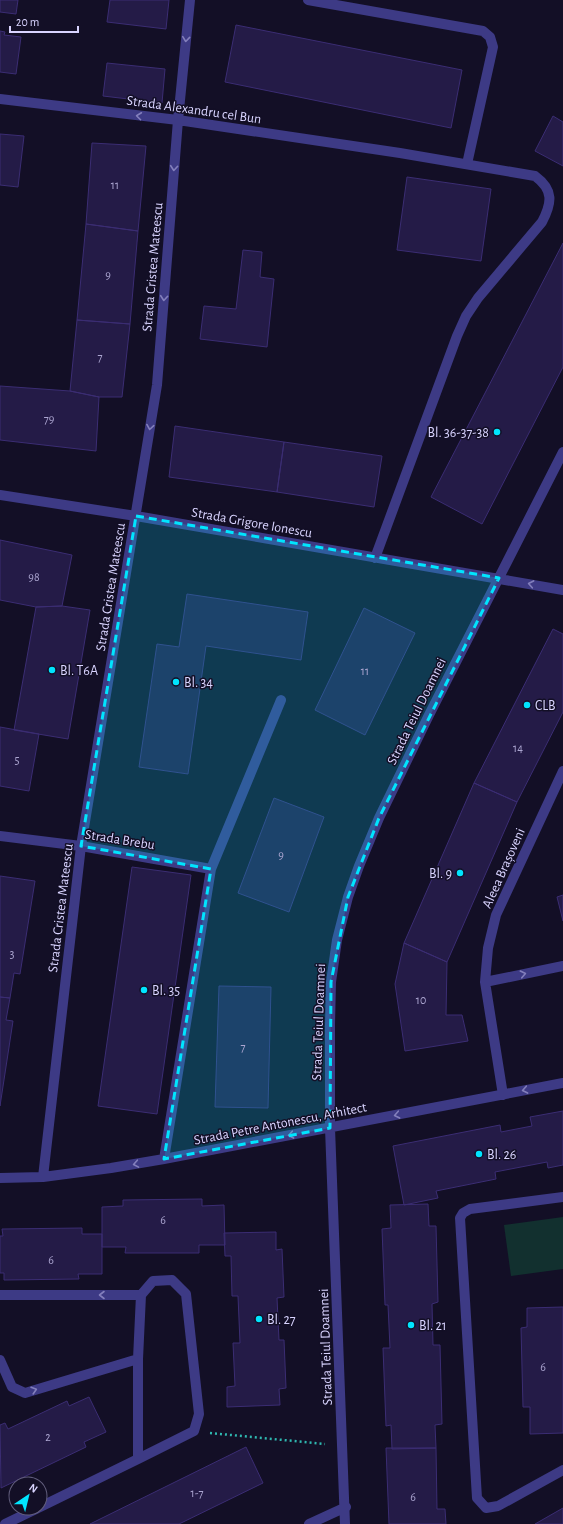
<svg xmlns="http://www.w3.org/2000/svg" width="563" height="1524" font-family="'Alegreya Sans',sans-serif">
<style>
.green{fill:#12302f}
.building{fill:#241b47;stroke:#3b2d73}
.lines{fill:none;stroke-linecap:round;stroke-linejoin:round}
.path{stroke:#2fb8b0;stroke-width:2.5;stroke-dasharray:2 3;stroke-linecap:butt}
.minor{stroke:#3d3a85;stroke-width:10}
.oneway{stroke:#837fbc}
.marked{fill:#00e5ff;fill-opacity:0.2;stroke:#00e5ff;stroke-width:3;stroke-dasharray:8 5;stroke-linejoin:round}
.poi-dot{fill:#00e5ff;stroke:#130f26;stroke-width:1.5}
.labels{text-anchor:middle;stroke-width:3;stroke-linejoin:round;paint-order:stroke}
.number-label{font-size:12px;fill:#aca6d1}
.street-label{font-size:14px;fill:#d9d4ff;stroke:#130f26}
.poi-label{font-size:14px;fill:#d9d4ff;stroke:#130f26;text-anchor:start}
</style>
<rect width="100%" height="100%" fill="#130f26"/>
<path class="green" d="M563,1217v52l-52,7 -7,-51z"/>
<path class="building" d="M0,0h18l-2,14 -16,-2z
M110,0h59l-3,29 -59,-7z
M236,25l226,45 -11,58 -226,-46z
M0,31l5,1 -1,3 17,2 -5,37 -16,-2z
M107,63l58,6 -3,34 -59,-7z
M553,116l10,6v44l-28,-15z
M0,134l24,2 -6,51 -18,-2z
M92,143l54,3 -8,85 -52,-7z
M407,177l84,12 -10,72 -84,-11z
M86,224l52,7 -8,93 -53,-4z
M563,243v124l-81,157 -51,-27z
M243,250l19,2 -2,25 14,2 -7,68 -67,-8 4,-33 32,3z
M77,320l53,4 -8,73h-23l-29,-6z
M0,386l70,5 29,6 -3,54 -96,-11z
M175,426l109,16 -7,50 -108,-15z
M284,442l98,14 -8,51 -97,-15z
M0,540l72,15 -10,51 -26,1 -36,-7z
M187,594l121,18 -7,48 -95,-14 -18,128 -49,-7 18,-123 22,3z
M62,606l28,4 -22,129 -54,-9 22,-123z
M364,608l51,25 -50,102 -50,-25z
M553,629l10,5v78l-46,90 -43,-19z
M0,727l39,7 -10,57 -29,-5z
M474,783l43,19 -70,160 -43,-19z
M274,798l50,19 -35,95 -51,-19z
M132,867l59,8 -34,239 -59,-8z
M0,876l35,5 -15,93 -6,-1 -4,25 -10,-1z
M563,895v26l-6,-24z
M404,943l43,19 -1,53h16l6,26 -63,10 -10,-67z
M219,986l52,1 -3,121 -53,-1z
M0,997l10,1 -4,22 7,1 -13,85z
M563,1111v54l-15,3 -1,-6 -52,10 1,7 -60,12 2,7 -34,7 -11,-59 107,-21 1,7 31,-6 -2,-9z
M202,1199v7l22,-1 1,40h-26v8h-74l1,-6h-24v-40l21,-1v-6z
M428,1204l1,22h7l2,76 -6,2 1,41h7l2,79 -7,1 1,23 -44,1 -1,-24 -5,1 -3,-78h7l-2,-43h-3l-3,-76 9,-1 -1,-23z
M82,1228v6h20v40h-24l1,5 -75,1v-7h-4v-37h3l-1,-7z
M276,1232v18l6,-1 2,48 -7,1 2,42h5l2,48 -7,1 1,16 -53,2v-20l8,-1 -2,-43h7l-2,-47h-6l-1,-40h-6l-1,-23z
M563,1307v126l-33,1v-27h-7l-2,-79 6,-1v-19z
M89,1397l17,35 -22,10 2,5 -85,41 -1,-63 5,-2 3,6 59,-28 2,5z
M246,1447l17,36 -84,41h-89z
M386,1448h50l1,61h8l1,15h-57z
M563,1508v16h-28z"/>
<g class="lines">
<path class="path" d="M210,1433l115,11"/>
<path class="minor" d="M308,0l175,31 7,6 3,10 -26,117
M0,99l178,21 222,33 135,23c19,14 17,27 7,46l-64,76 -12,18 -9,20 -82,222
M0,495l136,21 427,74
M0,836l81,10 130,23
M485,982l78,-16
M503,1095l-18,-113 3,-34 8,-33 67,-144
M164,1159l47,-290 70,-169
M43,1177l38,-331 76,-461 21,-265 12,-120
M0,1178l43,-1 68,-9 53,-9 399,-76
M563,1197l-93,12 -7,4 -3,5 17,280 9,10 12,-2 65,-36
M172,1280l14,14 13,120 -5,17 -56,28v-100l3,-64 12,-14z
M0,1295h141
M0,1360l12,27 13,6 113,-34
M40,1507l98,-48
M5,1524l33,-16
M309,1524l37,-17
M345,1524l-15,-396v-103l1,-43 6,-42 11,-43 11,-31 20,-48 50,-103 134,-263"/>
</g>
<defs><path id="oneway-chevron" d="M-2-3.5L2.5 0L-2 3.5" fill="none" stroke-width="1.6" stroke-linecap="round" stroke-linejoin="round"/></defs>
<g class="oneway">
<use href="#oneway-chevron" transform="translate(186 39) rotate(96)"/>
<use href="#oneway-chevron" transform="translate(139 116) rotate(-173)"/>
<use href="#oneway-chevron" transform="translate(174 168) rotate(95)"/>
<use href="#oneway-chevron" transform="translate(164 298) rotate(95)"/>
<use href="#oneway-chevron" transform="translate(150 427) rotate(99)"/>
<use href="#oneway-chevron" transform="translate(531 584) rotate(-169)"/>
<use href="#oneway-chevron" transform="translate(523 974) rotate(-12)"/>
<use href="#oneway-chevron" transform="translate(525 1090) rotate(169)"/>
<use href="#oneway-chevron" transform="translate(397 1115) rotate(169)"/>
<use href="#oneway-chevron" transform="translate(291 1135) rotate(169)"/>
<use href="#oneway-chevron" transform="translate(136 1164) rotate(170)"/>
<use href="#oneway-chevron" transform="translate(102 1295) rotate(-180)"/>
<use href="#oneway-chevron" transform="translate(34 1390) rotate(-17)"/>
</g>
<path class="marked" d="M136,516l363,62 -120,240 -31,79 -17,85 -1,146 -166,31 47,-290 -130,-23z"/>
<g class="poi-dot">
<circle cx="497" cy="432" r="4"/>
<circle cx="52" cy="670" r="4"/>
<circle cx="176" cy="682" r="4"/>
<circle cx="527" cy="705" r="4"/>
<circle cx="460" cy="873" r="4"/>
<circle cx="144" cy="990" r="4"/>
<circle cx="479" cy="1154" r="4"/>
<circle cx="259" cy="1319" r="4"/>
<circle cx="411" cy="1325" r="4"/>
</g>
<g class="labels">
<g class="number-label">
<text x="115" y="189">11</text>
<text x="108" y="279">9</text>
<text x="100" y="361">7</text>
<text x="49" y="423">79</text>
<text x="34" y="581">98</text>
<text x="365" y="675">11</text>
<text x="518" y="752">14</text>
<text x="17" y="764">5</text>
<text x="281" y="859">9</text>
<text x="12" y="958">3</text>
<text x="421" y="1004">10</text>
<text x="243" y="1051">7</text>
<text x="163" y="1224">6</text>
<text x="51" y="1264">6</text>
<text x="543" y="1371">6</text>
<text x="48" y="1441">2</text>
<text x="197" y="1497">1-7</text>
<text x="413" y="1501">6</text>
</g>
<g class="street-label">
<text transform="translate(194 109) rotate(8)" y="5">Strada Alexandru cel Bun</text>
<text transform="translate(152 267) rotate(-85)" y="5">Strada Cristea Mateescu</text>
<text transform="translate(252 522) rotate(10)" y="5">Strada Grigore Ionescu</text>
<text transform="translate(110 587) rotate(-81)" y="5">Strada Cristea Mateescu</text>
<text transform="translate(416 711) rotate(-64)" y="5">Strada Teiul Doamnei</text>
<text transform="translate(120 839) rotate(9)" y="5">Strada Brebu</text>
<text transform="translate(503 868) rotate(-66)" y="5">Aleea Brașoveni</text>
<text transform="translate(60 908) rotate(-83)" y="5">Strada Cristea Mateescu</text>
<text transform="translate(318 1022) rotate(-88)" y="5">Strada Teiul Doamnei</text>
<text transform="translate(280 1123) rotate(-11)" y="5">Strada Petre Antonescu, Arhitect</text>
<text transform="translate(325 1347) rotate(-92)" y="5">Strada Teiul Doamnei</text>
</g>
<g class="poi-label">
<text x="489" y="437" text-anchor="end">Bl. 36-37-38</text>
<text x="60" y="675">Bl. T6A</text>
<text x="184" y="687">Bl. 34</text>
<text x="535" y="710">CLB</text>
<text x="452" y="878" text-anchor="end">Bl. 9</text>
<text x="152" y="995">Bl. 35</text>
<text x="487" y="1159">Bl. 26</text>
<text x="267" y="1324">Bl. 27</text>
<text x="419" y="1330">Bl. 21</text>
</g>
</g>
<g transform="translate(28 1496) rotate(35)"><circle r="19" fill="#130f26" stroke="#625e7d"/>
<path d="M0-3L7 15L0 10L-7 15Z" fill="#00e5ff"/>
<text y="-6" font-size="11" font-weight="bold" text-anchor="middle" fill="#d9d4ff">N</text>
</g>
<path d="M10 26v6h68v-6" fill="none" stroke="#d9d4ff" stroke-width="2"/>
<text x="16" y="26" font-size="12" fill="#d9d4ff" stroke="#130f26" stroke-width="3" paint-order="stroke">20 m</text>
</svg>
